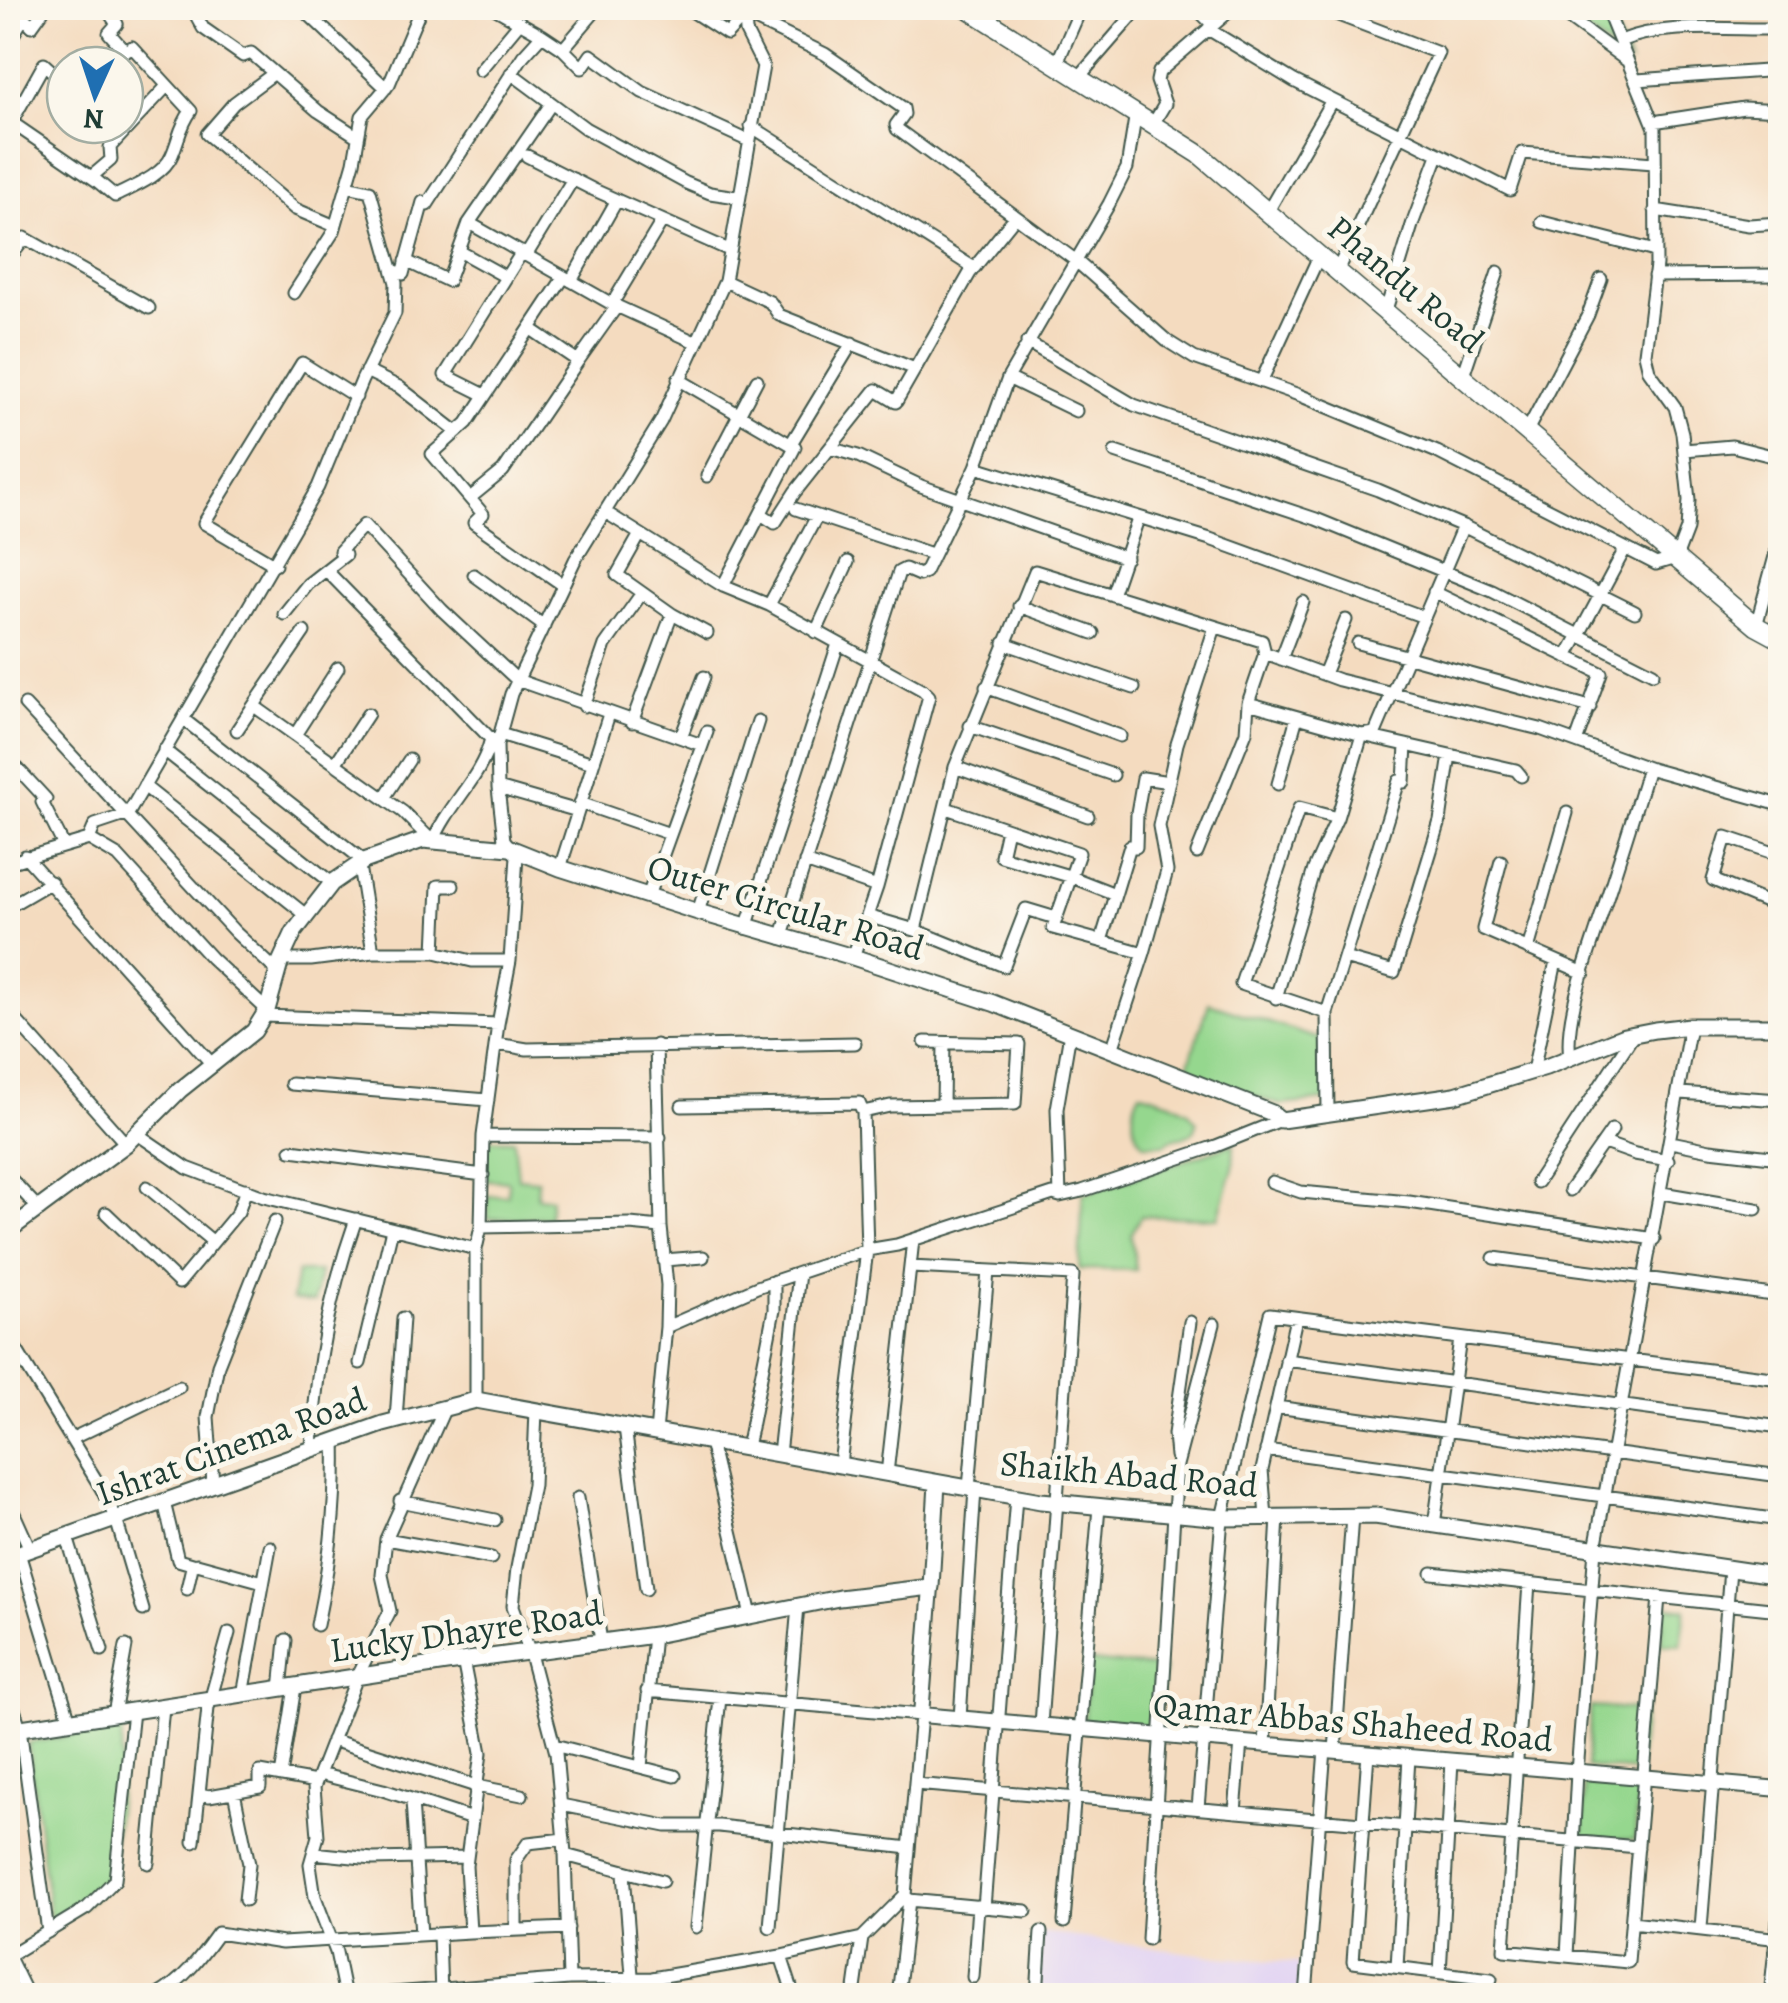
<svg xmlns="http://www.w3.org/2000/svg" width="1788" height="2003" font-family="Alegreya,serif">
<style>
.built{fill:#e2d4f3}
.green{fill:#95d78e;stroke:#5a8a61;stroke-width:2.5}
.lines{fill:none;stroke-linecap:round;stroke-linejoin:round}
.minor-casing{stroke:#3f5549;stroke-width:15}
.tertiary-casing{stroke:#3f5549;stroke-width:18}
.secondary-casing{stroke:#3f5549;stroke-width:19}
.primary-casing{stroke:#3f5549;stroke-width:21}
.minor{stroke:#fff;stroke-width:11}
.tertiary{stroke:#fff;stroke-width:14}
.secondary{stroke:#fff;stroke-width:15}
.primary{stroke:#fff;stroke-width:18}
.labels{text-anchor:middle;stroke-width:10;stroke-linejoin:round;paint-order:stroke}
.street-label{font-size:35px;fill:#1f3d34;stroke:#fbf7ec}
</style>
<rect width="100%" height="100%" fill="#fbf7ec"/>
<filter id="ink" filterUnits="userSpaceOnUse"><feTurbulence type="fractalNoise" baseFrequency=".01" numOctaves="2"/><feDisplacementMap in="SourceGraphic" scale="20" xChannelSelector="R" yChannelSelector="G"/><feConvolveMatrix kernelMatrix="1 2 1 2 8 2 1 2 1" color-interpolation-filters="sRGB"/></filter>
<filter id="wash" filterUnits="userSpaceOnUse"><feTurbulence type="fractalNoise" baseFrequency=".0048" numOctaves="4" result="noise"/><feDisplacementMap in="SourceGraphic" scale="40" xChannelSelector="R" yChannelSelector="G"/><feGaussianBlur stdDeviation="2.25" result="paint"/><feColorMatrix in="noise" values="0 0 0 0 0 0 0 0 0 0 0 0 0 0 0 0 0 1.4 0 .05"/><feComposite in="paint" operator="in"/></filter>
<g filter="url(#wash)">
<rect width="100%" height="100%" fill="#f4dbbf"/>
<path class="built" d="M1041,1932l178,25 80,6 -1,32 -261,1z"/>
<path class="green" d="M1555,8h51l23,54z
M1209,1003l107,35 11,-3 -1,65 -45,5 -37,-12 -57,-24z
M1140,1092l31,10 17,9 9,11c-3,22 -20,9 -32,22h-22c-12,-15 -13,-35 -3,-52z
M486,1139l28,1 4,38 20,2 -1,17 14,1 -2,19 -61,2v-23l20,-1v-14l-22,-1z
M1234,1144l-1,24 -15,50 -77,-2 -10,19 5,35 -57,-1 4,-75z
M297,1272h23l-6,30 -22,-2z
M1665,1606l21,3 -5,36 -20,-1z
M1089,1661l75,7 -6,60 -74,-6z
M1591,1707l53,3 -6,61 -52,-4z
M122,1727c0,32 -6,136 -21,161 -11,18 -33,27 -50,37l-23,-182z
M1584,1784l54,4 -3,52 -52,-2z"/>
</g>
<g filter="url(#ink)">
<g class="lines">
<g class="minor-casing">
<path id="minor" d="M15,8l17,18 13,-18
M192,8l11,20 40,28 8,-3 67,58 40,26
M302,8l84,80
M494,8l48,27
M687,8l40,26 18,-19 80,39 78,54 1,6 -8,11 1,4 178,131 92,81 27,17 105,37 138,57 219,112 20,-6 11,-29 2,-29 -7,-67 -7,-26 -26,-36 -4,-17 11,-89 -1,-137 -49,-120
M1196,8l17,17
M1320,8l118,45 -100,216
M1555,8l71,52
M1208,29l86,52 216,109 12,-37 132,10
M1620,41c48,-19 110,-11 160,-12
M8,43l16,-26
M563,49l19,19 9,-13 51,37 107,49
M1057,63l24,-55
M480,70l40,-48
M511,73l74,55 101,55 24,10 27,4
M273,74l-39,29 -27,31 88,75 40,17
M1079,77l60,-69
M1637,80l143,-10
M8,120l89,61 18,15c18,-9 49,-21 57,-41 7,-16 8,-29 19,-44l-59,-64 -7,4 -16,-18 8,-9 -7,-10 8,-6
M1653,122l91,-14 36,2
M11,123l33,-59 21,19
M1153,124l12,-20 -8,-23 2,-9 74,-64
M751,126l223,142
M527,156l65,33 137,61
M91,177l20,-17 -1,-13 57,-61
M1655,210l94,15 31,-2
M1268,211l64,-111
M1542,222l113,29
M469,223l143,81 83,38
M8,249l6,3 11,-14 124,70
M459,251l47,26
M527,254l46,-75
M406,261l42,20 21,-58 82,-119
M393,270l10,4 20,-72 4,3 96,-149 19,-21 21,14 35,-41
M1654,276l126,-1
M571,281l46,-81
M725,281l45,21 9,13 136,54
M294,293l40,-62 20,-69 8,-46 27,-32 32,-76
M612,304l50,-83
M1386,310l27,-88 25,-67
M1027,342l107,63 244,85 85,36 172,86
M578,361l39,-55
M366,371l33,16 58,45
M1463,376l35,-104
M1008,378l68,33
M678,379l117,68 -72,139
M1261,382l59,-128
M485,395l-40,-20 77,-123
M1527,431l61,-116 13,-36
M792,442l60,-99
M830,448l28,8 63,30 205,72
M1684,450l48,-4 48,12
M1115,452l201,67 176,72 161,82
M976,467l234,72 214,78
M707,476l50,-96
M470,498l33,-27 75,-110 -47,-32
M796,509l136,45
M605,512l118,74 46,19 154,85 6,6 -52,191 -24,70
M761,514l14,9 20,-31 81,-102 20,12 74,-129 45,-56
M639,536l-22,39 55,39 35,19
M275,565l-71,-42 98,-160 54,34
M326,570l168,172
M474,575l70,51
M563,585l-89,-62 9,-9 -51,-60 35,-31 97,-146
M1434,592l167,81 -25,69
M1112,595l26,-76
M769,605l48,-89
M1019,606l74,27
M284,614l24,-30 37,-29 -5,-4 24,-26 78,85 75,70 185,65
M1756,626l24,-88
M816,632l32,-70
M1004,643l130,45
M1358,643l232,64
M1265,653l74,27 201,49 111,40 129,36
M1567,657l58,-108
M1281,659l22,-57
M1324,674l22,-54
M986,687l134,49
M25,705l210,227 43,40
M254,706l149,106 30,30c14,-36 48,-64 57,-100
M584,706l21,-61 37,-52
M183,719l181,142
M632,722l40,-108
M970,726l143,49
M237,730l67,-98
M500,734l93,29
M295,735l43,-67
M681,737l23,-60
M164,750l168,133
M8,758l38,41 -4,3 22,44
M335,764l33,-50
M955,767l133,49
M1278,784l19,-67
M144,786l162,129
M498,788l80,23
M384,798l25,-38
M580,803l90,31
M946,808l133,45 -26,75 91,25 -32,97
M1007,829l-6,27 68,20 46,18
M89,839l29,17 93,102 56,52
M1197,853l49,-121 2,-29
M1780,855l-54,-18 -13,43 67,28
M25,856l186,207
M1501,861l-18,68 101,44
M805,862l72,25
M8,863l81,-24 6,-14 33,-11 190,-327 44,-107 33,-67 1,-30 -26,-92 -23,-5
M359,866l14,86
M560,868l49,-154
M648,896l59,-164
M8,907l43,-25
M698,912l60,-191
M867,916l48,14 89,36 22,-57 30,9
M746,928l92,-284
M915,930l40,-163 80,-196 227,70 3,12 -17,50 114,32 154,35 5,6
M781,938l118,-366 6,-3 14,6 6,-3 51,-105 32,-89 101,-174 18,-36 9,-56
M1101,941l29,-95 6,1 1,-34 6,-35 26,4
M1528,949l39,-136
M435,952l3,-66h15
M1144,953l23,-82 -8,-45 18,-82 38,-117
M1344,958l50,14 46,-151 10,-66
M281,960h30l62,-8h62l37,9h38
M1276,998l38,-129 23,-51 25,-83 13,-2 88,-207
M8,1011l118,133
M1327,1013l-86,-29 58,-176 38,10
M264,1016l234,8
M497,1044l30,5 328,-6
M1570,1057c-6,-38 17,-97 29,-135 17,-51 33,-103 49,-154
M1533,1071l23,-110
M291,1084l197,16
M1680,1093l100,7
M943,1105l1,-62
M682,1106l177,-3 4,9 4,138 -27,214
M863,1112l27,-6 125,-2 4,-60 -94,-2
M1328,1114l-1,-101 72,-232 5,1 2,-37
M136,1133l51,35 77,29 212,52
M483,1136l177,1
M1671,1142l39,8 70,8
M1604,1143l31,11 33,6
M291,1150l192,25
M8,1176l32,34
M1272,1182l29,10 108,10 245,37
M1537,1182l97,-148
M147,1187l65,54
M1570,1190l42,-60
M1662,1193l94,16
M1060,1196l-3,-87 13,-76
M106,1213l73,70 59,-71 8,-23
M481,1227l149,-3 31,3
M1494,1258l286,38
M664,1260l39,-3
M910,1267l163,8 -32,450
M666,1327l91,-40 110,-37 30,-5 156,-51 7,2 22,-5 134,-45 65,-26
M8,1336l93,152 15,31 27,91
M1286,1360l494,67
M360,1363l32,-134
M476,1400v-151l5,-22 2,-91 15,-112 12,-63 7,-105 -13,-16 -6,-52 -1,-43 14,-51 64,-134 86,-139 64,-140 38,-215 -17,-34 -1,-17 5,-7
M1276,1407l504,69
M536,1410l-3,75 -16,83 -4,38 16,44 27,103 9,100 4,126
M396,1420l7,-102
M625,1427l21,162
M656,1432l10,-105 1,-42 -6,-58 -5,-182
M71,1439l108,-52
M710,1442l41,173
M747,1448l27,-138v-29
M312,1449c3,-77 18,-157 44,-230
M1266,1450l514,70
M779,1454l20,-181
M1176,1456l-2,-22 16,-112
M887,1474l26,-234
M213,1484l-5,-67 10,-52 57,-144
M969,1488l19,-217
M578,1498l23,143
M8,1500l22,49
M400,1501l95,19
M164,1502l14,58 17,5
M1266,1517l-4,-47 34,-152
M1434,1525l26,-186
M67,1537l35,113
M386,1539l105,19
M19,1553l51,168
M1432,1573l348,37
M1529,1583l-25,367 124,12 31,-365
M187,1589l5,-22 5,-3 66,18
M317,1625c13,-61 20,-122 18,-185
M281,1689l5,-49
M8,1690l12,38 28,204
M647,1691l274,24 -16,180 -43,43 -8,58
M243,1695l27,-148
M114,1714l12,-68
M960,1718l15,-229
M332,1740l144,46 46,9
M554,1745l121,31
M1265,1745l13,-228
M1335,1751l17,-235
M1368,1753l-15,209 138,17
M641,1767l13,-132
M319,1774l64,16 89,29
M281,1776l14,-89
M915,1784l723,63
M234,1792l15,72 -4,36
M199,1794l10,2 51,-9v-15l56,10
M412,1801l9,134
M561,1805l105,21h53l190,22
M1198,1808l24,-290 48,-204 510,65
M1235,1812l6,-70
M194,1842l14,-134 21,-75
M313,1853l60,6 94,-2
M565,1855l97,26
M148,1863l15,-156
M624,1873l8,102
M905,1895l4,5 117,11
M984,1908l32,-411
M1064,1922l35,-415
M1632,1922l148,17
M696,1927l24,-229
M770,1927l28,-321
M516,1928v-68l12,-17 36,-4
M1701,1928l29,-359
M470,1932l98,-4
M439,1934l2,62
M1148,1939l29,-474 37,-141
M8,1955l20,41
M8,1956l79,-48 28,-28 18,-169
M781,1956l13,40
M1567,1956l10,-184 18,-223 95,-523
M1397,1967l12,-210
M1440,1973l12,-212
M973,1977l5,-71
M156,1996c27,-15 44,-38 62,-63l64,10 188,-11 -4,-66 15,-113 -18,-93
M345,1996l-9,-44 -21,-55 -5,-33 8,-28 -4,-49 43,-110 33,-66 -8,-36 4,-36 58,-129
M356,1996l213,-17 83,-1 129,-22 81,-18
M898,1996l11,-96
M1037,1996l4,-64
M1306,1996l19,-247"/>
</g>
<g class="tertiary-casing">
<path id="tertiary" d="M931,1587l-10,128 859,74"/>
</g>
<g class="secondary-casing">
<path id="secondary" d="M8,1231l118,-87 54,-54 74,-59 13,-21 14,-50 13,-28 38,-49 32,-22 59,-21 87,8 50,20 138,44 155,45 140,46 279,110 9,7 174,-25 91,-28 78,-31 31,-6 35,-4h90
M8,1557l375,-133 93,-24 565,101 181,17 153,-2 405,60
M8,1730l438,-67 208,-28 185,-37 92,-11 6,-104
M1772,1996l8,-75"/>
</g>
<g class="primary-casing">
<path id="primary" d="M967,8l232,146 557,472 24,13"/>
</g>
<use href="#minor" class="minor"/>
<use href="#tertiary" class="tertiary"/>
<use href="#secondary" class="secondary"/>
<use href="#primary" class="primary"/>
</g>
</g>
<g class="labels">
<g class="street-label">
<text transform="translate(1406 284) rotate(40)" y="12">Phandu Road</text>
<text transform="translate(786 907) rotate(17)" y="12">Outer Circular Road</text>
<text transform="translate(231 1446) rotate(-20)" y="12">Ishrat Cinema Road</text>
<text transform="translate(1129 1474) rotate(5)" y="12">Shaikh Abad Road</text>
<text transform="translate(466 1631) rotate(-8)" y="12">Lucky Dhayre Road</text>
<text transform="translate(1353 1722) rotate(5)" y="12">Qamar Abbas Shaheed Road</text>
</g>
</g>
<rect width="1788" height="2003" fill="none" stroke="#fbf7ec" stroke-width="40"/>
<g transform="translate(95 95) rotate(183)"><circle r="48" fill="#fbf7ec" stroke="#a3ada2" stroke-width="2.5"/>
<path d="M0-8L18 38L0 25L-18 38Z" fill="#1f6fb2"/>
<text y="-15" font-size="28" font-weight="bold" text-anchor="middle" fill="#1f3d34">N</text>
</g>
</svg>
